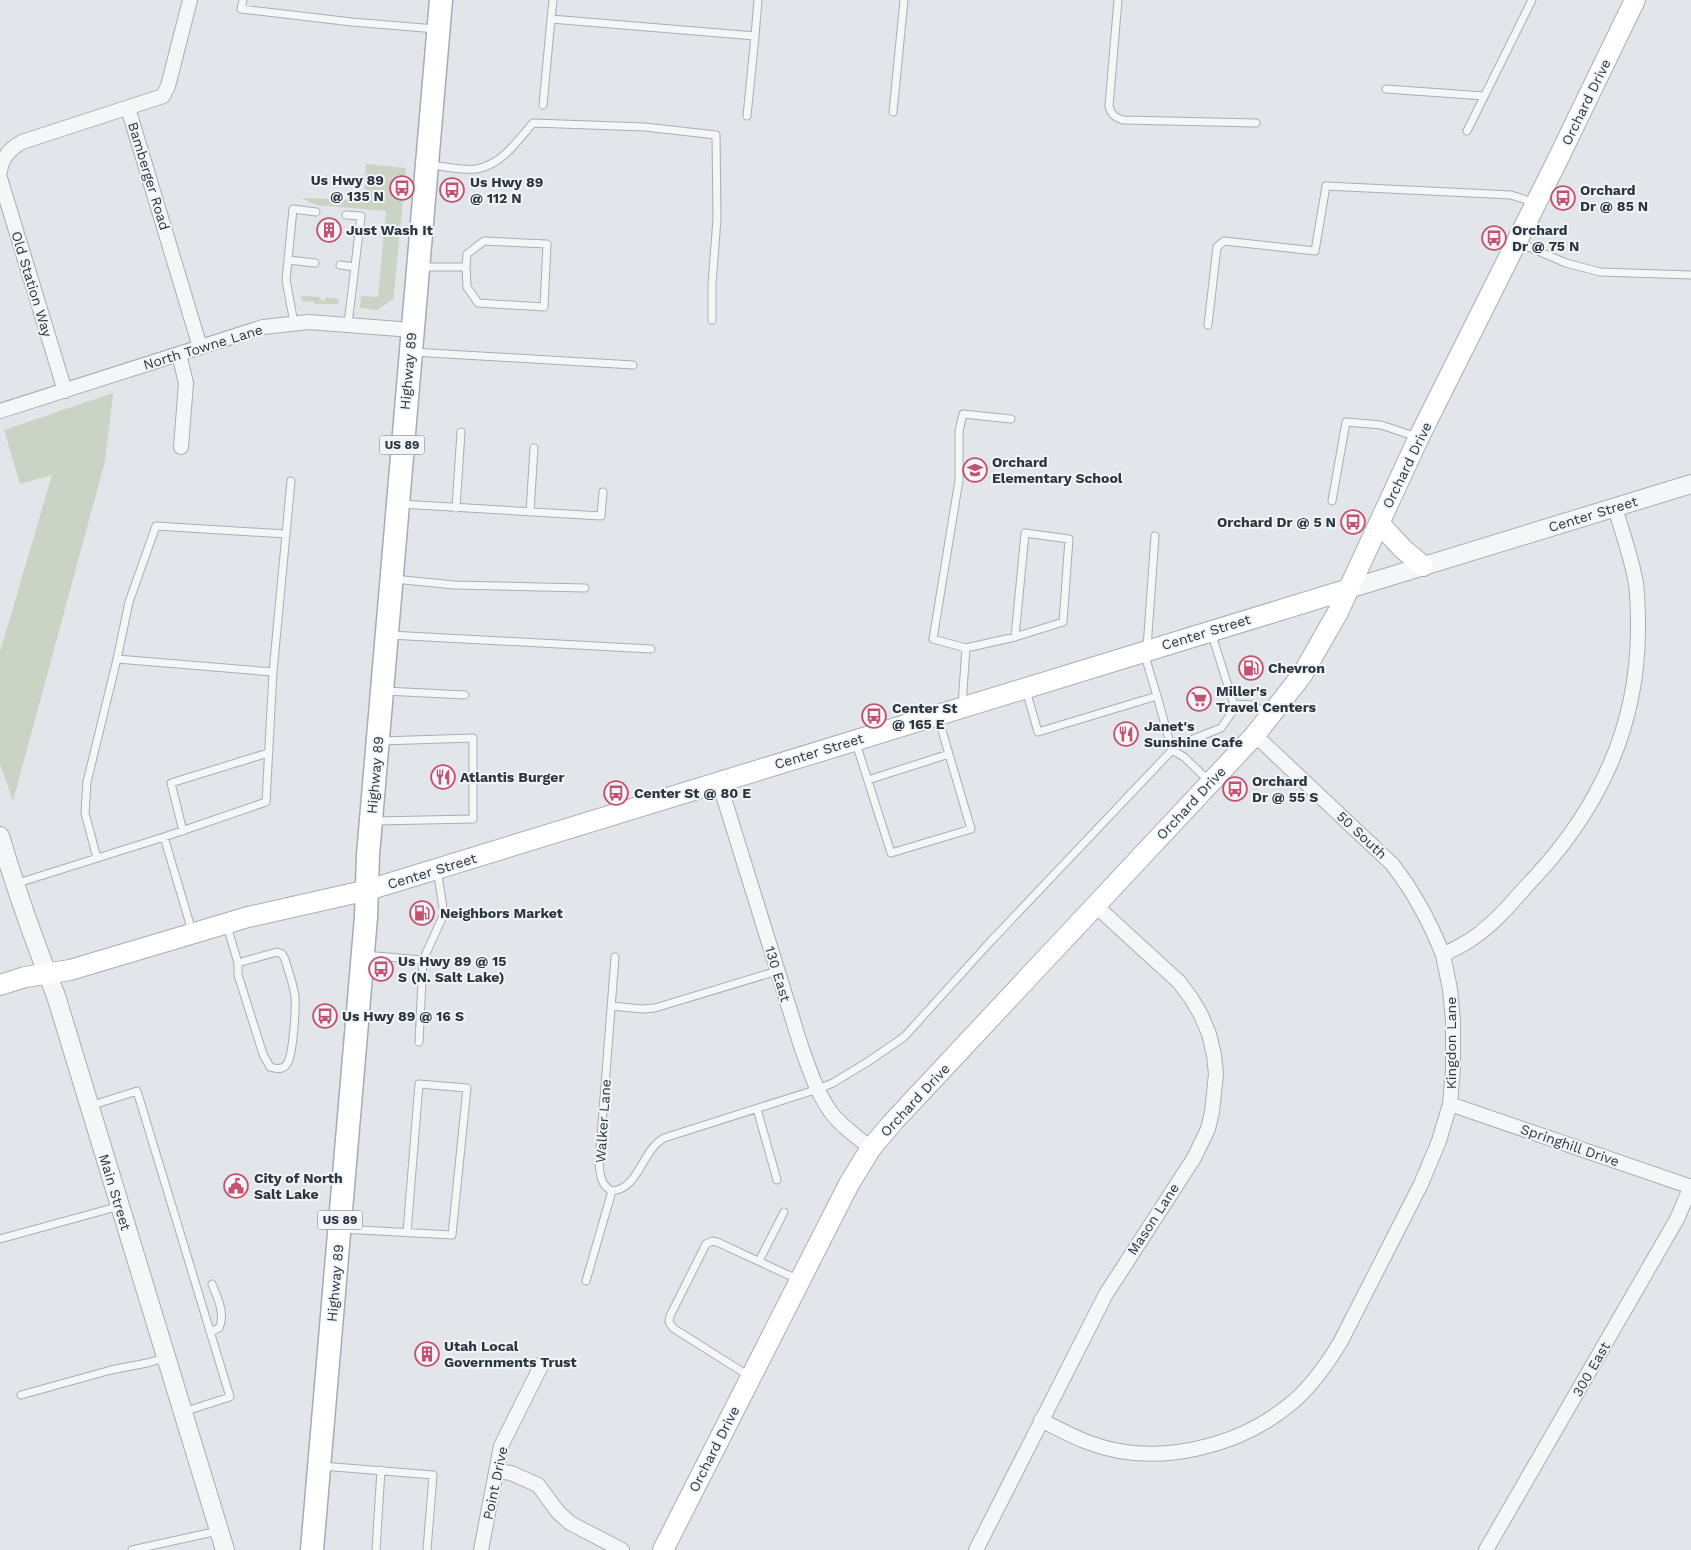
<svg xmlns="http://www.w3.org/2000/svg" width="1691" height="1550" font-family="'Work Sans',sans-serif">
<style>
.green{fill:#cad3c4}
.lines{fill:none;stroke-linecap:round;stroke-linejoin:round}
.service-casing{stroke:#a8aeb4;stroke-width:9}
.minor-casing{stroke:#a8aeb4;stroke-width:16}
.tertiary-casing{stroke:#a8aeb4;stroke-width:20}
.secondary-casing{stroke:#a8aeb4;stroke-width:22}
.primary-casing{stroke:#a3acb5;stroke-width:25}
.service{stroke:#f5f6f8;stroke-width:7}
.minor{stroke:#f5f6f8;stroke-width:14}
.tertiary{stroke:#f5f6f8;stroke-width:18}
.secondary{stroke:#fff;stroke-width:20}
.primary{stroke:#fff;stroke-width:22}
.labels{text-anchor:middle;stroke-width:4;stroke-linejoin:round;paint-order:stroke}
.shield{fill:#f2f5f7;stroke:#676f78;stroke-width:1}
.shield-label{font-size:12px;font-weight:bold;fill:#2c3641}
.street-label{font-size:14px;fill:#2c3641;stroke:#f2f5f7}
.poi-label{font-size:14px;font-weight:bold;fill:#2c3641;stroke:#f2f5f7;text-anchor:start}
</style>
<rect width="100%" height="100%" fill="#e2e6ea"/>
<path class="green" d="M366,164l40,4 -12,126 -1,5 -16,11 -17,-2 1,-12 17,1 8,-86 -70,-6 -15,-7 63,2z
M304,296l15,1 3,4h2l2,-4 12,2 1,3 -2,2h-22l-2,-3 -10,1 -2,-5z
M113,393l-8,68 -92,340 -13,-37v-112l52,-177 -32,9 -16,-54z"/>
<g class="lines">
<g class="service-casing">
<path id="service" d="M243,0l-2,9 111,13 84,7
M553,0l-2,19 204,17 3,-36
M1118,0l-9,106c2,9 6,11 14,14l133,3
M1386,89l98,7
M543,105l8,-86
M893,112l11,-112
M747,116l8,-80
M1467,131l65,-131
M430,165c12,1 35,6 46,4 26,-4 41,-28 57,-46l112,4 71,8 1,84 -5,65v36
M346,215l15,1 -13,108
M1517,242l49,21 34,9 91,3
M288,260l27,3
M340,265l15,2
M420,267h46l1,-13 17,-13 63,3 -3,63 -66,-4 -11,-16 -1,-20
M294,323l-8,-43 7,-71 23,3
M1208,325l9,-78 7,-6 91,10 11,-65 185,9 22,7
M413,352l220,13
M1011,419l-48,-5 -4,17v49l-26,159 33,9 49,-11 48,-15 6,-83 -44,-6 -10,104
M1332,501l14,-79 35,3 36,12
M400,504l201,12 2,-24
M456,508l5,-76
M530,512l4,-64
M394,579l60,6 131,3
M389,635l262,14
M1147,648l8,-112
M117,659l12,-57 27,-76 130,8
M273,672l18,-191
M1026,690l12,42 119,-36 -13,-43
M385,691l80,4
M1157,696l15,54 12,7 25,24
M1234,704l19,1 15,10
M962,705l4,-57
M856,743l35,110 80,-24 -33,-112
M868,780l81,-26
M375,821l98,-2v-81l-93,3
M183,831l-12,-48 97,-30
M97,858l-12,-45 2,-31 30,-123 156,13 -7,130 -102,35
M15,884l149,-47 28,94
M227,926l11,37v12l25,79 7,13c6,2 13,3 17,-3 6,-8 9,-56 8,-67 -1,-12 -7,-26 -10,-38l-3,-5 -5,-2 -39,11
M364,955l59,5 21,-46 -7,-45
M615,957l-16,205c1,11 1,23 13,29 28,-3 29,-40 52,-53l154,-49 15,-6 36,-22 35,-24 87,-96 185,-195 45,-18 14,-20 -24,-76
M612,1006l30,3 13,-1 122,-37
M419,1042l4,-82
M90,1106l47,-15 93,306 -47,15
M757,1109l20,71
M342,1229l110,6 15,-147 -48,-4 -12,148
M0,1239l120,-33
M759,1261l25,-49
M586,1281l26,-90
M210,1332l9,-4c7,-14 -2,-31 -7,-44
M749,1376l-76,-48 -4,-6 1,-6 36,-72 6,-3 5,1 80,37
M21,1395l90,-25 36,-7 18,-5
M322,1466l111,9 -6,75
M132,1550l86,-19
M376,1550l5,-80"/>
</g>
<g class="minor-casing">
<path id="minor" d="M128,108l72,239
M0,171c2,-14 11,-23 22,-29l141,-46 5,-10 22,-86
M0,178l65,213
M179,354l7,29 -5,64
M0,411l263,-84 46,-5 103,8
M1255,735l137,129c22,28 38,58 51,91
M719,782l81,261c8,23 16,48 30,68 11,15 27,26 41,37
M1450,1104l241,83
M1041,1420c16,8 32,17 49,23 66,25 151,4 204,-42 19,-17 34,-38 47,-60l80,-157 18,-43 11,-37 3,-35v-48l-3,-32 -7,-34c10,-6 21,-10 30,-17 24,-16 42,-40 62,-61 65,-70 103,-151 103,-248 0,-15 0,-30 -2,-45 -4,-26 -14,-51 -21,-77
M497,1471l14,2 27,12 20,27 12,11 52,27
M481,1550l20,-104 41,-82
M976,1550l130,-256 88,-136 14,-29 4,-17 4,-38 -2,-19 -5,-21 -8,-19 -10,-17 -12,-16 -83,-76
M1486,1550l191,-331 14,-33"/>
</g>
<g class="tertiary-casing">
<path id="tertiary" d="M1349,589l342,-105
M0,836c16,54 35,107 56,160l169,554"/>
</g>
<g class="secondary-casing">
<path id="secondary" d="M1379,523l23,25 21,18
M0,985l25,-8 45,-7 178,-53 120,-27 981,-301
M663,1550l186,-366 22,-36 22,-26 362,-387 47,-60 36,-63 81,-175 137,-274 79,-163"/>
</g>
<g class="primary-casing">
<path id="primary" d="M312,1550l54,-633 2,-62 73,-855"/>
</g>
<use href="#service" class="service"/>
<use href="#minor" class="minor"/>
<use href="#tertiary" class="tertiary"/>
<use href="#secondary" class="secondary"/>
<use href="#primary" class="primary"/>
</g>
<defs>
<g id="bus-ring" transform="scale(1.25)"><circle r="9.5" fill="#f2f5f7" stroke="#c55171" stroke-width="1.5"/><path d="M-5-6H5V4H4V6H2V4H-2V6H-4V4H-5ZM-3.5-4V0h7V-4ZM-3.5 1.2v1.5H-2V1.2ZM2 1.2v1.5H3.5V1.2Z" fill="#c55171"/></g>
<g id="building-ring" transform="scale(1.25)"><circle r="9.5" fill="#f2f5f7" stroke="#c55171" stroke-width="1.5"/><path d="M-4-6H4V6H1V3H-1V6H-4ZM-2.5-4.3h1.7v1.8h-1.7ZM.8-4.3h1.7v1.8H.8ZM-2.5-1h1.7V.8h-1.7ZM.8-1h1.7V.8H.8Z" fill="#c55171"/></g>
<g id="school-ring" transform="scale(1.25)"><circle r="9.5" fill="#f2f5f7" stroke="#c55171" stroke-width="1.5"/><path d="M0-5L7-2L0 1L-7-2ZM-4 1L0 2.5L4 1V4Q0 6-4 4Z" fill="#c55171"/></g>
<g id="fuel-ring" transform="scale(1.25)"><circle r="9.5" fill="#f2f5f7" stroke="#c55171" stroke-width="1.5"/><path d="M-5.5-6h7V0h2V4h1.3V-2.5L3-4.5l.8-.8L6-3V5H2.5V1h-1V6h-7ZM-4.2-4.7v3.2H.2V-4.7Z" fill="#c55171"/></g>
<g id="supermarket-ring" transform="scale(1.25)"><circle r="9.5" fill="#f2f5f7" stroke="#c55171" stroke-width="1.5"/><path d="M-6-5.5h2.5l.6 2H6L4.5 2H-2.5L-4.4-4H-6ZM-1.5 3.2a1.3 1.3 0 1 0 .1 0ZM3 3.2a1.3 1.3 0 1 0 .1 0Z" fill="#c55171"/></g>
<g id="restaurant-ring" transform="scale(1.25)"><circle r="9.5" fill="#f2f5f7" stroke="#c55171" stroke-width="1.5"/><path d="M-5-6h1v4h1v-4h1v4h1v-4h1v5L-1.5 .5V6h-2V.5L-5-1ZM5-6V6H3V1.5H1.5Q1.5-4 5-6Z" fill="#c55171"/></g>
<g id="civic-ring" transform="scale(1.25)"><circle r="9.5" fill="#f2f5f7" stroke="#c55171" stroke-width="1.5"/><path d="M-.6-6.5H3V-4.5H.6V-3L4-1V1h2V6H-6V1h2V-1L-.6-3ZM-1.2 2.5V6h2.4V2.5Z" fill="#c55171"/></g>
</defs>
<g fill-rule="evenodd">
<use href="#bus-ring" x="402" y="188"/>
<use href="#bus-ring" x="452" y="190"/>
<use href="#bus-ring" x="1563" y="198"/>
<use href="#building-ring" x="329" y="230"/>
<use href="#bus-ring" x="1494" y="238"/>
<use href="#school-ring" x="975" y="470"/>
<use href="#bus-ring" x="1353" y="522"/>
<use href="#fuel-ring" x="1251" y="668"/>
<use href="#supermarket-ring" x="1199" y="699"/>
<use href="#bus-ring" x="874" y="716"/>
<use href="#restaurant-ring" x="1126" y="734"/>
<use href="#restaurant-ring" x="443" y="777"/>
<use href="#bus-ring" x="1235" y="789"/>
<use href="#bus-ring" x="616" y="793"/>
<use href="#fuel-ring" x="422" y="913"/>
<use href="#bus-ring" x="381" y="969"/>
<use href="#bus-ring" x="325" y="1016"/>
<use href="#civic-ring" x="236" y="1186"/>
<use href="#building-ring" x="427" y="1354"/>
</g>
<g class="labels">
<g class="shield">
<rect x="379.5" y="435.5" width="45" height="19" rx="4"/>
<rect x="317.5" y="1210.5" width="45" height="19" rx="4"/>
</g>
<g class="shield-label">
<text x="402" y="449">US 89</text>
<text x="340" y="1224">US 89</text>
</g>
<g class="street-label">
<text transform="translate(1586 102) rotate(-64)" y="5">Orchard Drive</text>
<text transform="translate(149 176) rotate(73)" y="5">Bamberger Road</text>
<text transform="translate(32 284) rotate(73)" y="5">Old Station Way</text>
<text transform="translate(203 347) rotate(-17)" y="5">North Towne Lane</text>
<text transform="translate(408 371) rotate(-85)" y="5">Highway 89</text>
<text transform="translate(1407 465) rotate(-64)" y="5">Orchard Drive</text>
<text transform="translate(1593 514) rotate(-17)" y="5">Center Street</text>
<text transform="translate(1206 632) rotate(-17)" y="5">Center Street</text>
<text transform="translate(819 751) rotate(-17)" y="5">Center Street</text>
<text transform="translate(375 775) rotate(-85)" y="5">Highway 89</text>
<text transform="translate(1191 803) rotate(-47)" y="5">Orchard Drive</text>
<text transform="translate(1362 835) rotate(43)" y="5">50 South</text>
<text transform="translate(432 871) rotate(-17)" y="5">Center Street</text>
<text transform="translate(778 974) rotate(73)" y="5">130 East</text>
<text transform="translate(1451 1043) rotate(-90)" y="5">Kingdon Lane</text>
<text transform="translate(915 1100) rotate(-47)" y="5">Orchard Drive</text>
<text transform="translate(603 1121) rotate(-86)" y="5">Walker Lane</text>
<text transform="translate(1570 1145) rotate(19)" y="5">Springhill Drive</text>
<text transform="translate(115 1192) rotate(73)" y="5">Main Street</text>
<text transform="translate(1153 1219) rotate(-57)" y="5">Mason Lane</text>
<text transform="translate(335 1283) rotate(-85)" y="5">Highway 89</text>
<text transform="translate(1591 1369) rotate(-60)" y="5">300 East</text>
<text transform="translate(714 1449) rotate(-63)" y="5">Orchard Drive</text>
<text transform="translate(495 1483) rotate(-78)" y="5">Point Drive</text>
</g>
<g class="poi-label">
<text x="384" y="185" text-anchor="end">Us Hwy 89<tspan x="384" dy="16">@ 135 N</tspan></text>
<text x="470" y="187">Us Hwy 89<tspan x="470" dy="16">@ 112 N</tspan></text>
<text x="1580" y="195">Orchard<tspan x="1580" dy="16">Dr @ 85 N</tspan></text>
<text x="346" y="235">Just Wash It</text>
<text x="1512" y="235">Orchard<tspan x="1512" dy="16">Dr @ 75 N</tspan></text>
<text x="992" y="467">Orchard<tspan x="992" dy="16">Elementary School</tspan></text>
<text x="1336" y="527" text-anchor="end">Orchard Dr @ 5 N</text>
<text x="1268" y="673">Chevron</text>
<text x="1216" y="696">Miller's<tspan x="1216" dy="16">Travel Centers</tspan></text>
<text x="892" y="713">Center St<tspan x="892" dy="16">@ 165 E</tspan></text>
<text x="1144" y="731">Janet's<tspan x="1144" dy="16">Sunshine Cafe</tspan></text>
<text x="460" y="782">Atlantis Burger</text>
<text x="1252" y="786">Orchard<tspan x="1252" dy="16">Dr @ 55 S</tspan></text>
<text x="634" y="798">Center St @ 80 E</text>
<text x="440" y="918">Neighbors Market</text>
<text x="398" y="966">Us Hwy 89 @ 15<tspan x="398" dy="16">S (N. Salt Lake)</tspan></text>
<text x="342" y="1021">Us Hwy 89 @ 16 S</text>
<text x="254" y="1183">City of North<tspan x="254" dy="16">Salt Lake</tspan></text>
<text x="444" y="1351">Utah Local<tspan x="444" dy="16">Governments Trust</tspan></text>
</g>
</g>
</svg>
